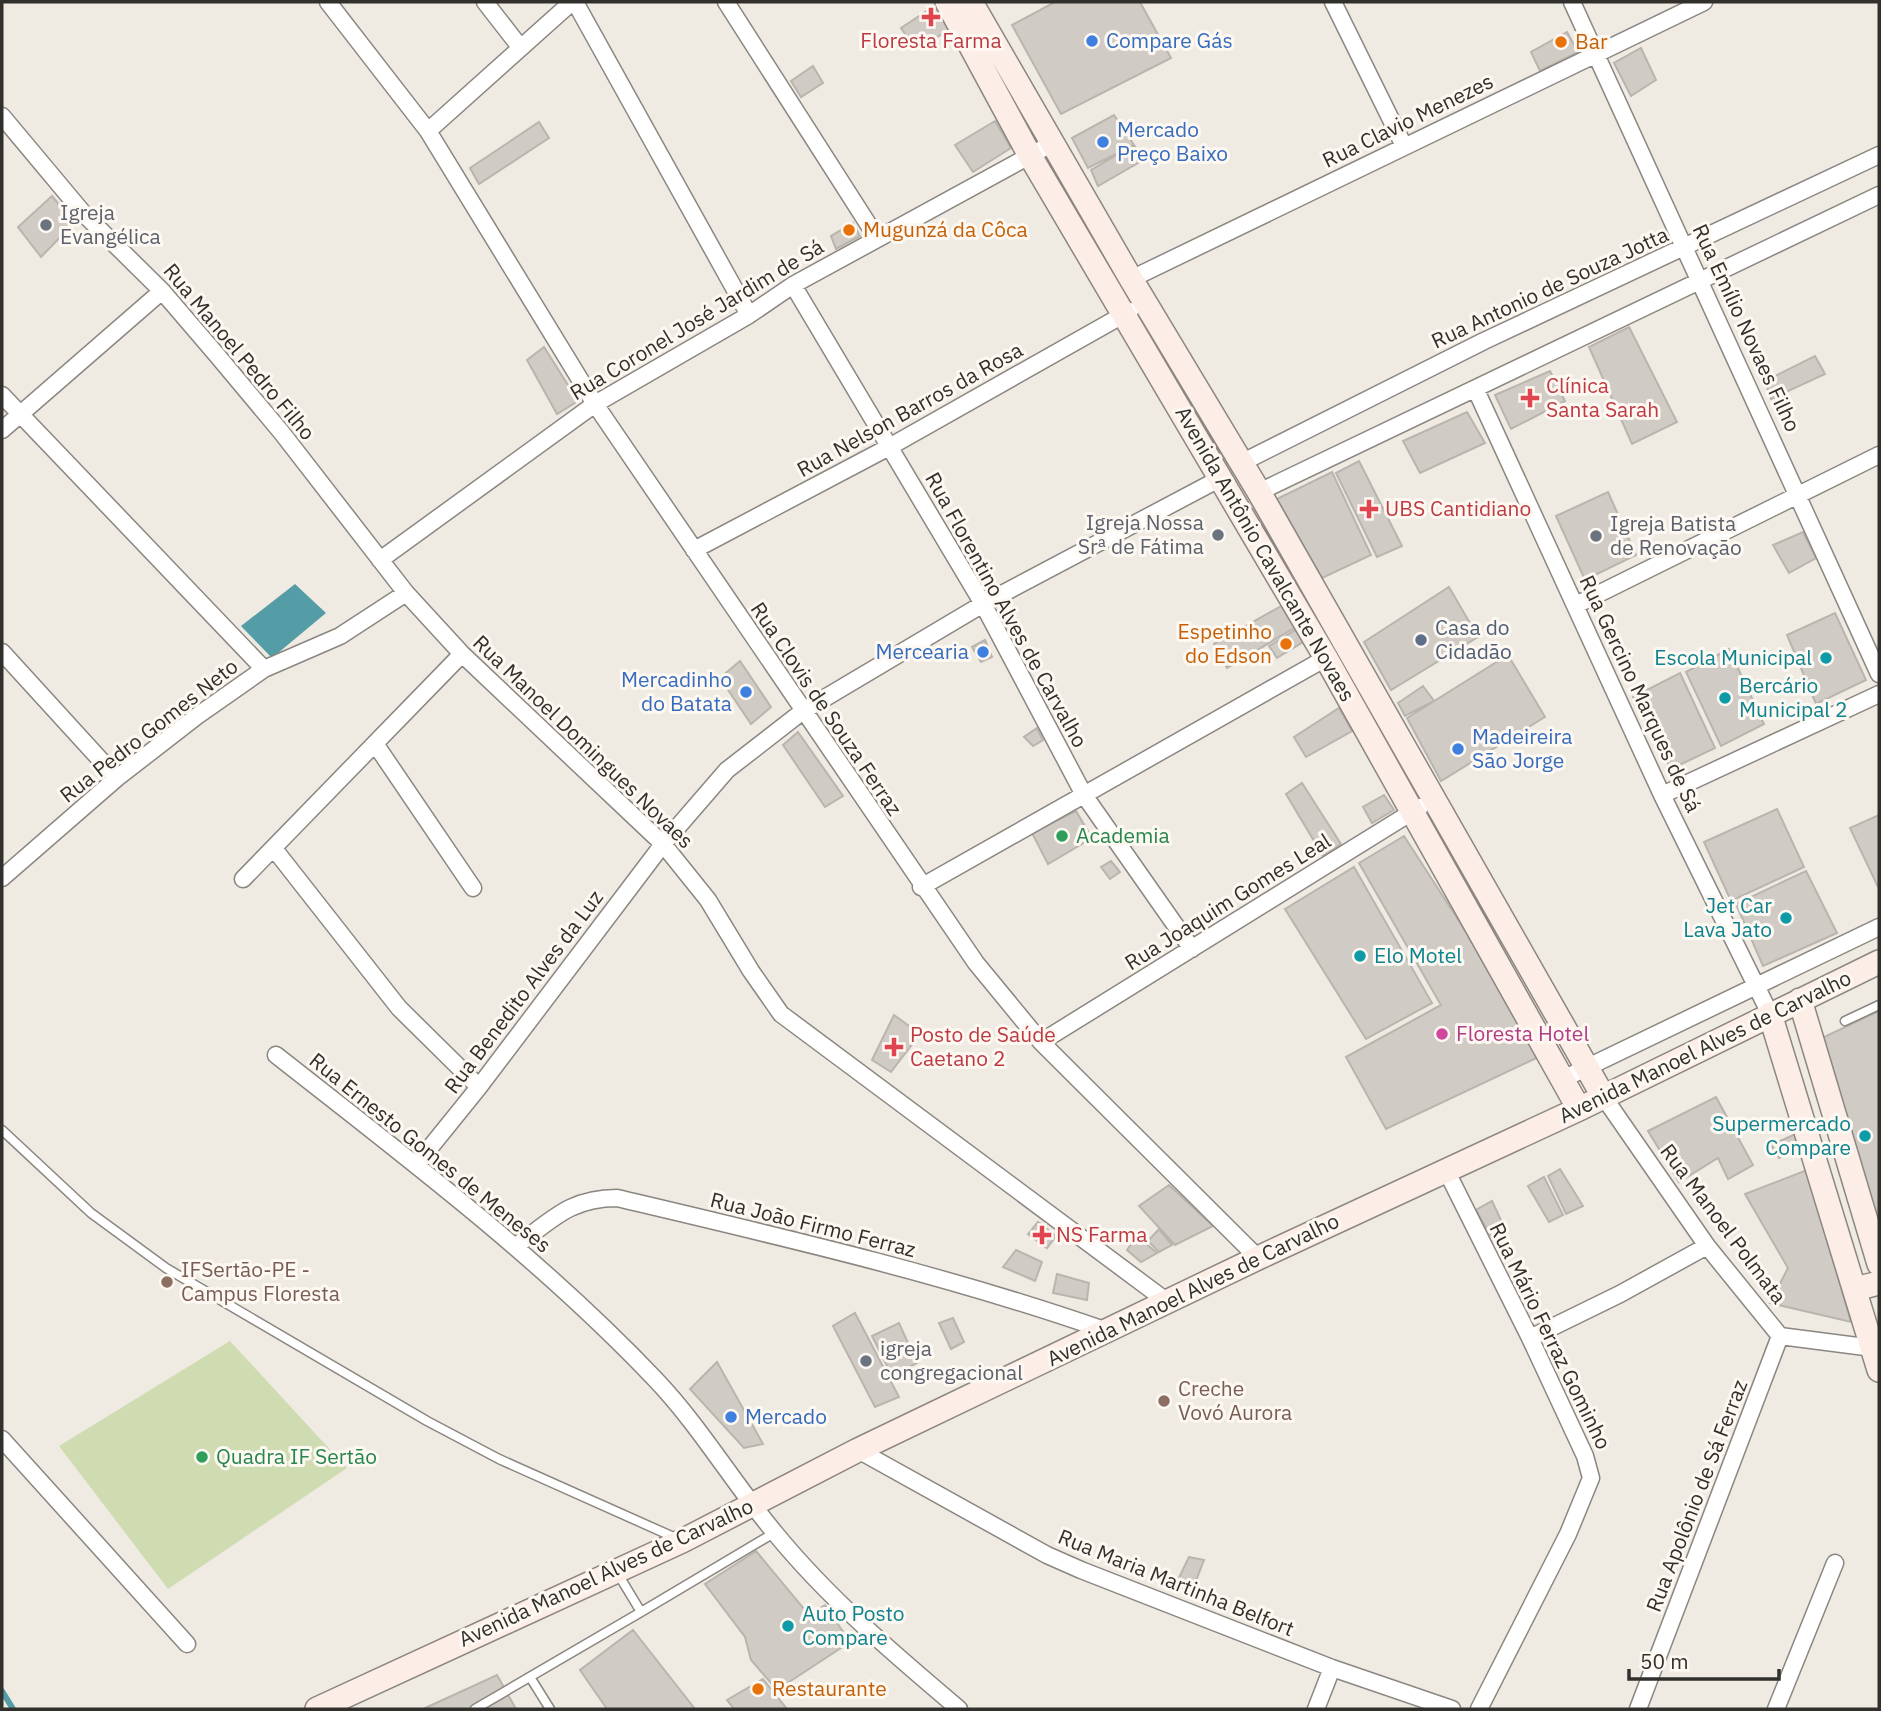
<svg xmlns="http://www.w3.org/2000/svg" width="1881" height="1711" font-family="'IBM Plex Sans',sans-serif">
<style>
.green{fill:#cfdbb1}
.water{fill:#549da6}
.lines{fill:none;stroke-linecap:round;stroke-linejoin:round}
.stream{stroke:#549da6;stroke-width:6}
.building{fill:#d0cbc4;stroke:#b9b5ae;stroke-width:2}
.lane-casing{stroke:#8b8680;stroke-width:11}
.street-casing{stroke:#8b8680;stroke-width:19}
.secondary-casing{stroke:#8b8680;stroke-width:26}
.lane{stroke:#fff;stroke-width:8}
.street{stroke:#fff;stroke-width:16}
.secondary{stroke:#fdede7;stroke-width:23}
.health-dot{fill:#e0444e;stroke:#fdf8f1;stroke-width:2.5}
.shop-dot{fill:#3f7fe0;stroke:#fdf8f1;stroke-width:2.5}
.food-dot{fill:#e8710a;stroke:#fdf8f1;stroke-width:2.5}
.worship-dot{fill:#6b7280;stroke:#fdf8f1;stroke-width:2.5}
.service-dot{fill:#5c6f8a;stroke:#fdf8f1;stroke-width:2.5}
.culture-dot{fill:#0f9aa8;stroke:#fdf8f1;stroke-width:2.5}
.leisure-dot{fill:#2e9e5b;stroke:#fdf8f1;stroke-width:2.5}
.hotel-dot{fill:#d1479c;stroke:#fdf8f1;stroke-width:2.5}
.education-dot{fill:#8d6e63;stroke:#fdf8f1;stroke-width:2.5}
.labels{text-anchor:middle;stroke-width:6;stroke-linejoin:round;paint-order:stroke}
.health-label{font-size:21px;fill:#be3a42;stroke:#fdf8f1;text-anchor:start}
.shop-label{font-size:21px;fill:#366cbe;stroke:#fdf8f1;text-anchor:start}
.food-label{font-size:21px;fill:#c56008;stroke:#fdf8f1;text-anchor:start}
.street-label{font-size:21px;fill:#32302d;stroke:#fdf8f1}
.worship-label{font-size:21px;fill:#5b616d;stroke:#fdf8f1;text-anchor:start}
.service-label{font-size:21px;fill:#4e5e75;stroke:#fdf8f1;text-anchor:start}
.culture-label{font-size:21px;fill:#0d838f;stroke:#fdf8f1;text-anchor:end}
.leisure-label{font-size:21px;fill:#27864d;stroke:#fdf8f1;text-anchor:start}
.hotel-label{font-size:21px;fill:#b23c85;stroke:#fdf8f1;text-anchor:start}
.education-label{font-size:21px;fill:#785e54;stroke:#fdf8f1;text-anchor:start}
</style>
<rect width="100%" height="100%" fill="#efebe3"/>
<path class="green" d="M230,1341l117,127 -179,121 -109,-143z"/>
<path class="water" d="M295,584l31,29 -54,45 -31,-32z"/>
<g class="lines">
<path class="stream" d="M2,1691l11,18"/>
</g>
<path class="building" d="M1055,2h85l31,56 -110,56 -49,-89z
M936,5l16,24 -37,20 -14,-21z
M1567,32l11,20 -38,19 -9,-19z
M1641,48l15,32 -25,16 -17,-33z
M813,66l10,17 -22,14 -10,-16z
M1114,115l20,30 -46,23 -16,-30z
M995,121l16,27 -38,24 -18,-27z
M539,122l10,16 -70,46 -9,-16z
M1134,145l11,14 -47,27 -7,-16z
M52,196l22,27 -33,34 -23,-30z
M853,223l7,13 -24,13 -5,-13z
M1629,327l48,95 -45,22 -43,-97z
M544,347l34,54 -21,13 -30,-54z
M1815,356l10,18 -54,25 -6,-18z
M1550,371l15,30 -54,28 -16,-34z
M1467,412l18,31 -65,30 -17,-32z
M1359,461l43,85 -25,11 -41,-84z
M1332,472l39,83 -49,23 -45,-79z
M1608,492l28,63 -51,25 -29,-64z
M1803,532l13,26 -27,15 -16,-28z
M1449,587l29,50 -87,53 -27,-48z
M1283,605l13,22 -69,41 -13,-24z
M1835,613l31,67 -50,24 -29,-69z
M1297,629l6,13 -26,16 -8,-12z
M985,640l7,17 -11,5 -9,-15z
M1729,649l35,75 -43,22 -35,-74z
M1508,655l37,62 -104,64 -34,-63z
M740,661l31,46 -20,17 -31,-46z
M1680,673l35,75 -44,21 -38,-72z
M1423,686l11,15 -29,15 -7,-13z
M1339,708l13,23 -46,26 -12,-20z
M1037,728l6,12 -10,6 -9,-9z
M798,732l45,64 -18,11 -42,-62z
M1302,783l39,61 -18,12 -37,-62z
M1384,795l10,15 -22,13 -9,-16z
M1777,809l27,58 -73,34 -27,-59z
M1076,811l16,27 -44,26 -16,-31z
M1879,815v74l-29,-61z
M1404,836l141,218 -159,75 -40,-72 95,-52 -82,-142z
M1111,861l9,11 -10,7 -9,-12z
M1354,867l78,136 -66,36 -81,-130z
M1806,871l31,62 -74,33 -27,-62z
M1879,1011v223l-57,-196z
M894,1015l26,19 -29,38 -19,-12z
M1716,1097l37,68 -25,14 -10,-21 -39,24 -31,-51z
M1798,1133l4,15 -23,10 -8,-13z
M1560,1169l23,37 -17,8 -18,-38z
M1807,1170l44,152 -81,-19 18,-35 -43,-74z
M1544,1177l19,38 -14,7 -21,-36z
M1169,1185l44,41 -38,19 -36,-39z
M1492,1201l15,32 -14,7 -17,-30z
M1038,1222l18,14 -9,12 -19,-14z
M1159,1229l13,16 -13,7 -11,-11z
M1137,1236l20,17 -16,9 -14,-12z
M1016,1250l26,12 -7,19 -32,-14z
M1057,1274l32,9 -2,17 -34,-7z
M855,1313l44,84 -24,10 -42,-81z
M953,1318l11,24 -13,7 -12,-26z
M899,1323l18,40 -25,13 -20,-40z
M717,1362l46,82 -19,4 -54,-59z
M756,1551l53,64 16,-10 25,37 -73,48 -26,-30 -6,-23 -40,-53z
M1189,1557l15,3 -12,31 -17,-5z
M633,1630l62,79h-88l-27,-39z
M497,1675l19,34h-93z
M763,1679l24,30h-53l-7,-9z"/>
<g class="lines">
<g class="lane-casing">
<path id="lane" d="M1845,1021l34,-16
M2,1130l89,83 75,55 261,153 72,38 179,80
M618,1574l23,38 133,-79
M530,1677l20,32
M475,1709l166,-97"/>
</g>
<g class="street-casing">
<path id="street" d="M328,2l100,129 167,273 381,559 65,79 217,216
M485,2l35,45
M575,2l174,313
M726,2l151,236
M1333,2l71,144
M1572,2l307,672
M2,116l82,98 78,77 54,63 66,79 124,160 56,61 201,190 45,56 43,71 30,43 388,289
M428,131l144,-129
M1131,279l573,-277
M793,285l190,319 101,191 108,154
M1476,390l186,405 108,219
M2,395l262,274
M2,430l160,-139
M1241,463l243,-122 395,-186
M1259,492l620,-297
M694,550l197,-104 239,-135
M380,560l215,-156 154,-89 44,-30 260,-142
M1576,605l303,-150
M2,652l115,126
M376,745l97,143
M1662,795l217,-101
M275,850l124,158 80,79
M2,878l115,-100 80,-62 67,-47 76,-33 66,-43
M243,879l219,-225
M921,887l405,-229
M1041,1042l379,-235
M276,1055c131,103 264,203 379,324 45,47 78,104 120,154 54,66 119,121 184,176
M1563,1079l316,-152
M1603,1096l104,150 73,90 93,12
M416,1165l63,-78 184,-243 64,-74 76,-59 180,-107 238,-126
M1446,1170l84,168 55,118 6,22 -23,56 -89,175
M516,1246c36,-26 54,-48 101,-48 165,39 330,77 490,133
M1530,1338l90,-44 87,-48
M2,1439l185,205
M858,1450l189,105 34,15 251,98 120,41
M1316,1709l16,-41
M1638,1709l142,-373
M1776,1709l59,-146"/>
</g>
<g class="secondary-casing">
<path id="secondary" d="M947,2l82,152 297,504 253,451
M971,2l160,277 128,213 344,604
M1800,1000l79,264
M1770,1014l109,356
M1855,1289l24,-6
M317,1709l365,-168 176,-91 400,-192 321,-149 300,-147"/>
</g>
<use href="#lane" class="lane"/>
<use href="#street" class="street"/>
<use href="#secondary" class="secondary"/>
</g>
<g class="health-dot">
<path d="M927.5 6.5h7v7h7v7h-7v7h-7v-7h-7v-7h7z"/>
<path d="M1526.5 387.5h7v7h7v7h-7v7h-7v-7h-7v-7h7z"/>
<path d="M1365.5 498.5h7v7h7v7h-7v7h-7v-7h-7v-7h7z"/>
<path d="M890.5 1036.5h7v7h7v7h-7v7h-7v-7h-7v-7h7z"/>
<path d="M1038.5 1224.5h7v7h7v7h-7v7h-7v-7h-7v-7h7z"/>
</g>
<g class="shop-dot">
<circle cx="1092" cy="41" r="7"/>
<circle cx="1103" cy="142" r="7"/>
<circle cx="983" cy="652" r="7"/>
<circle cx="746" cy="692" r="7"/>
<circle cx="1458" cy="749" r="7"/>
<circle cx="731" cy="1417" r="7"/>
</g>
<g class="food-dot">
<circle cx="1561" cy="42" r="7"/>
<circle cx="849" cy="230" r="7"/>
<circle cx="1286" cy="644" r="7"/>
<circle cx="758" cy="1689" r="7"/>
</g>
<g class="worship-dot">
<circle cx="46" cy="225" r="7"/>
<circle cx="1218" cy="535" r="7"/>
<circle cx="1596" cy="536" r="7"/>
<circle cx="866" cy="1361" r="7"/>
</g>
<circle class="service-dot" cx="1421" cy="640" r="7"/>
<g class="culture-dot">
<circle cx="1826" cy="658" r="7"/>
<circle cx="1725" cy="698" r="7"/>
<circle cx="1786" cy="918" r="7"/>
<circle cx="1360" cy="956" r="7"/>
<circle cx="1865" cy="1136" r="7"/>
<circle cx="788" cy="1626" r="7"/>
</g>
<g class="leisure-dot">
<circle cx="1062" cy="836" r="7"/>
<circle cx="202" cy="1457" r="7"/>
</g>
<circle class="hotel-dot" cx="1442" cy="1034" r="7"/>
<g class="education-dot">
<circle cx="167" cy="1282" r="7"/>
<circle cx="1164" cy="1401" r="7"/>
</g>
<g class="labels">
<g class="health-label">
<text x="931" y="48" text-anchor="middle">Floresta Farma</text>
<text x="1546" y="393">Clínica<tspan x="1546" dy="24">Santa Sarah</tspan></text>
<text x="1385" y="516">UBS Cantidiano</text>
<text x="910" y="1042">Posto de Saúde<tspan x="910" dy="24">Caetano 2</tspan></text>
<text x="1056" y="1242">NS Farma</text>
</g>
<g class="shop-label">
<text x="1106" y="48">Compare Gás</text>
<text x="1117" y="137">Mercado<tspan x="1117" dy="24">Preço Baixo</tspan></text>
<text x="969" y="659" text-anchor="end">Mercearia</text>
<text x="732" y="687" text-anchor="end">Mercadinho<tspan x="732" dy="24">do Batata</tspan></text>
<text x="1472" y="744">Madeireira<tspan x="1472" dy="24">São Jorge</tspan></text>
<text x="745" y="1424">Mercado</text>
</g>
<g class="food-label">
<text x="1575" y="49">Bar</text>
<text x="863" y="237">Mugunzá da Côca</text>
<text x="1272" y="639" text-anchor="end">Espetinho<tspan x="1272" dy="24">do Edson</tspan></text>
<text x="772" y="1696">Restaurante</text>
</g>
<g class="street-label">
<text transform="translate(1408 121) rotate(-26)" y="7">Rua Clavio Menezes</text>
<text transform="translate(1550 288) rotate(-25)" y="7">Rua Antonio de Souza Jotta</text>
<text transform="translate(697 320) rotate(-31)" y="7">Rua Coronel José Jardim de Sá</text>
<text transform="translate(1746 328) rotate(65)" y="7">Rua Emílio Novaes Filho</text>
<text transform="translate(239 352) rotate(50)" y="7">Rua Manoel Pedro Filho</text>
<text transform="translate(910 410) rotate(-29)" y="7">Rua Nelson Barros da Rosa</text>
<text transform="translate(1265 554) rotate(60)" y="7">Avenida Antônio Cavalcante Novaes</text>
<text transform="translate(1006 610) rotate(61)" y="7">Rua Florentino Alves de Carvalho</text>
<text transform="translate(1640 694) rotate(65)" y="7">Rua Gercino Marques de Sá</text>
<text transform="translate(826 709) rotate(56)" y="7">Rua Clovis de Souza Ferraz</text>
<text transform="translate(149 731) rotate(-38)" y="7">Rua Pedro Gomes Neto</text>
<text transform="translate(583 742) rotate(44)" y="7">Rua Manoel Domingues Novaes</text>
<text transform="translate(1228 902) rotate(-32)" y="7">Rua Joaquim Gomes Leal</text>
<text transform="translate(524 992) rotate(-53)" y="7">Rua Benedito Alves da Luz</text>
<text transform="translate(1705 1047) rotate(-26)" y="7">Avenida Manoel Alves de Carvalho</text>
<text transform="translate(430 1153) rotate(39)" y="7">Rua Ernesto Gomes de Meneses</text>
<text transform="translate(1723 1224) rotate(53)" y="7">Rua Manoel Polmata</text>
<text transform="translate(813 1225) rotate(14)" y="7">Rua João Firmo Ferraz</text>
<text transform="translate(1193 1290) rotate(-26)" y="7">Avenida Manoel Alves de Carvalho</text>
<text transform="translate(1550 1336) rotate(64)" y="7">Rua Mário Ferraz Gominho</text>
<text transform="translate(1697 1496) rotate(-69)" y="7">Rua Apolônio de Sá Ferraz</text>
<text transform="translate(606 1573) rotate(-25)" y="7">Avenida Manoel Alves de Carvalho</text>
<text transform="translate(1176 1583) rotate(22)" y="7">Rua Maria Martinha Belfort</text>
</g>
<g class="worship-label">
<text x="60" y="220">Igreja<tspan x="60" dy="24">Evangélica</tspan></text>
<text x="1204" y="530" text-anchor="end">Igreja Nossa<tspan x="1204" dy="24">Srª de Fátima</tspan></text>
<text x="1610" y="531">Igreja Batista<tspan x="1610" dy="24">de Renovação</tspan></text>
<text x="880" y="1356">igreja<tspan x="880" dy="24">congregacional</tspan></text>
</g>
<g class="service-label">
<text x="1435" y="635">Casa do<tspan x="1435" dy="24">Cidadão</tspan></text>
</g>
<g class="culture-label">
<text x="1812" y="665">Escola Municipal</text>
<text x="1739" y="693" text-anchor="start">Bercário<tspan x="1739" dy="24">Municipal 2</tspan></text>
<text x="1772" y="913">Jet Car<tspan x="1772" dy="24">Lava Jato</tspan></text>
<text x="1374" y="963" text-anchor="start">Elo Motel</text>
<text x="1851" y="1131">Supermercado<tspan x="1851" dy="24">Compare</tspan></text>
<text x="802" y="1621" text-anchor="start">Auto Posto<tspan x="802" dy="24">Compare</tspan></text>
</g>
<g class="leisure-label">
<text x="1076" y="843">Academia</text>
<text x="216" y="1464">Quadra IF Sertão</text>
</g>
<g class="hotel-label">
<text x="1456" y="1041">Floresta Hotel</text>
</g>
<g class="education-label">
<text x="181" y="1277">IFSertão-PE -<tspan x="181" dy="24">Campus Floresta</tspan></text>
<text x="1178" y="1396">Creche<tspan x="1178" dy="24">Vovó Aurora</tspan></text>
</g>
</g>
<rect width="1881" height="1711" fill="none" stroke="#32302d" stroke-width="7"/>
<path d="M1629 1669v10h150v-10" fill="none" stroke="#32302d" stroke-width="3.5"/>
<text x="1640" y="1669" font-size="21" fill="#32302d" stroke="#fdf8f1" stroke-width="5" paint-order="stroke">50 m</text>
</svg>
